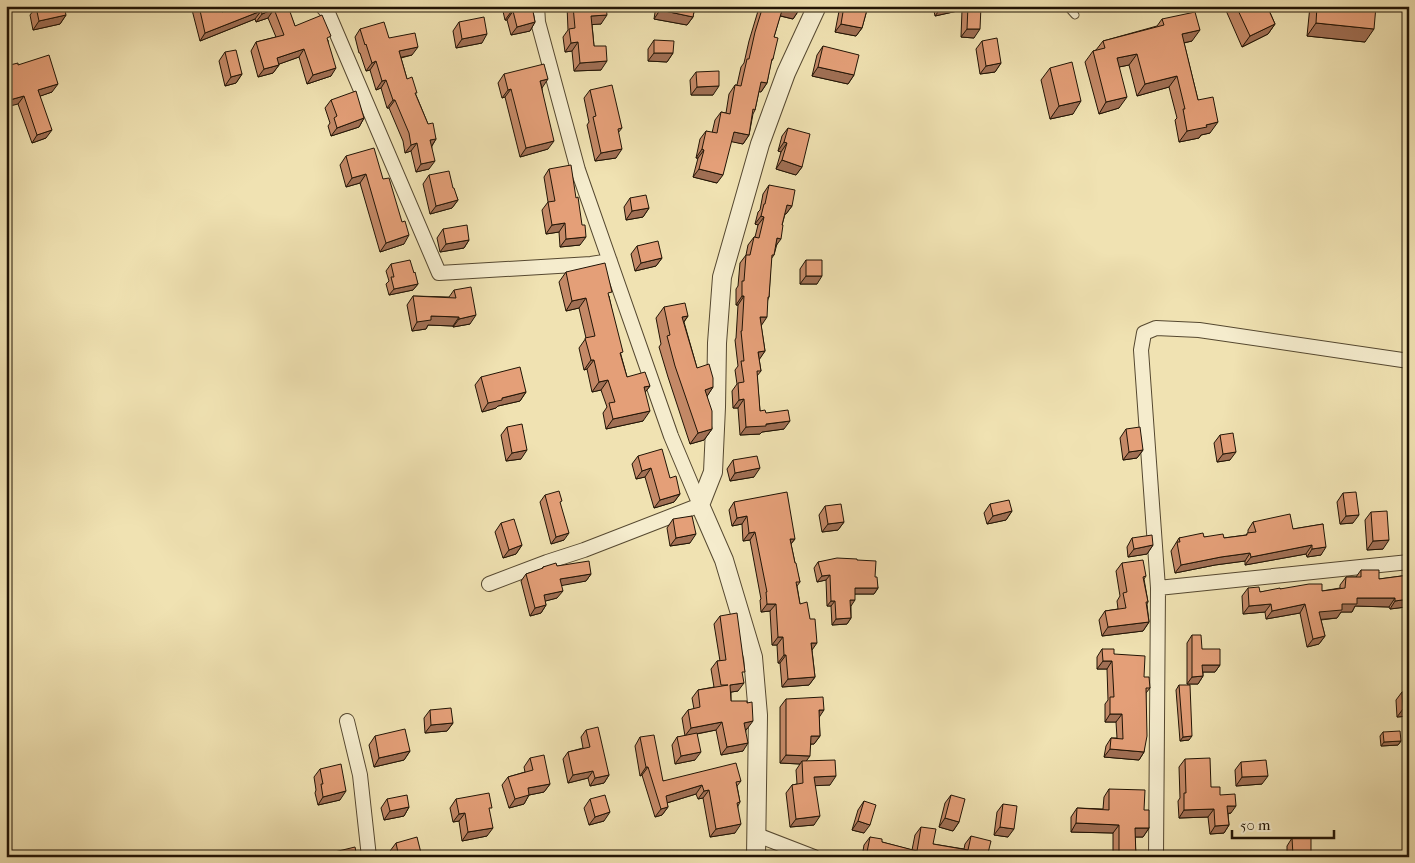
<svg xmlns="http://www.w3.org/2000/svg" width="1415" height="863" font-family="'IM FELL French Canon',serif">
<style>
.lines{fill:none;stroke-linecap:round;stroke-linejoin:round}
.service-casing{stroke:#554830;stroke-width:9}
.minor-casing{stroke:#554830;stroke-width:16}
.tertiary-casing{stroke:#554830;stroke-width:20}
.service{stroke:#f5eccd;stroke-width:7}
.minor{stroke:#f5eccd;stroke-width:14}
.tertiary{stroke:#f5eccd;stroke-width:18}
.wall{fill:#c48967;stroke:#211405}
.shaded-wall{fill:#a06f54;stroke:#211405}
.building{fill:#e49f78;stroke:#211405}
</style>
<rect width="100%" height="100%" fill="#f0e2b2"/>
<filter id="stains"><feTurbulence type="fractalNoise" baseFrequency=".004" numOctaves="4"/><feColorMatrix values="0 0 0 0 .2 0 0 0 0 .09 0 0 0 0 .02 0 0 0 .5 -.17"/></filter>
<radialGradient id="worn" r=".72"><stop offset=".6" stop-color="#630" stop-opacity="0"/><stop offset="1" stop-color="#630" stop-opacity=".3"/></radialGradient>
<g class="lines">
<g class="service-casing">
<path id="service" d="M1067,6l8,9"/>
</g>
<g class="minor-casing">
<path id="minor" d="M322,6l6,7 111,260 152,-9 19,-3
M489,584l58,-22 37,-12 116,-45 -29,-69 -93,-266 -40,-148 -1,-16
M1158,588l251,-26
M347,721l13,54 9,82
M757,835l57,22
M1156,857l2,-269 -17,-238 3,-17 12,-5 43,2 210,31"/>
</g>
<g class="tertiary-casing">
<path id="tertiary" d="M756,857l2,-142 -5,-58 -29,-97 -24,-55 13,-33 3,-65 1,-64 5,-66 38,-133 26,-71 31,-67"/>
</g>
<use href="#service" class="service"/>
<use href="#minor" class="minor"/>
<use href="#tertiary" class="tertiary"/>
</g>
<path class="wall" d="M191,6h30l1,6 14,-6h59l-3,4 -3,1 6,15 33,14 3,36 -24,8 -8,-27 -20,7v1l-6,8 -15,4 -7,-26 5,-9 20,-5 -8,-19 -12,4 -1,-3 -55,22z
M502,6h30l3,16 -5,9 -19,4 -4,-15h-2l-3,-13z
M567,6h39l-5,18h-9l2,22 7,24 -27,1 -2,-20 -7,1 -2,-15 5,-7z
M656,6h39l-2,11 -6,8 -33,-6z
M740,6h60l-1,4 -6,9 -13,-3 -6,21 -1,22 -2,3 -4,21 -6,9 -2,-1 -4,19 -2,4 -4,21 -6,9 -12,-3 -14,42 -24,-6 5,-19h-2l4,-19 6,-8 6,2 3,-13 6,-8 5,1 3,-19 6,-9h2l4,-18 3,-4 5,-22 9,-30 -19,-3z
M840,6h28l-6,22 -6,8 -21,-4z
M933,6h48l-7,32 -13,-1 1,-27 -27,6z
M1224,6h48l-4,2 7,16 -7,10 -26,13z
M1310,6h66l-11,36 -58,-6z
M36,7l30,8 -6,9 -27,6 -3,-15z
M1162,19l30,22 -8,2 14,57 12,33 -9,2 -2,3 -20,4 -4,-22 2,-2 -8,-31 -32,9 -8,-31 -10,2v41l-20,6 -14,-52 8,-11 3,-1 7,-9 54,-15z
M459,22l23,21 -26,5 -3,-17z
M360,29l29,9 23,17 -11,3 6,21 9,16 12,29 8,15 -4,7 -3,23 -13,3 -5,-21 -6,2 -2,-12 -14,-33h-2l-6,-20 -5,2 -6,-20 -4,1 -6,-18h-1l-4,-16z
M654,40l19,13 -6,9 -19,-1v-12z
M982,41l19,22 -6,9 -15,2 -4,-25z
M823,46l31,29 -6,9 -36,-8 5,-21z
M225,52l17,22 -6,9 -11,3 -6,-25z
M18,65l34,27 -12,4 6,42 -14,5 -14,-39z
M1050,68l23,46 -23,5 -9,-39z
M696,72l17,23h-22l-1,-15z
M504,74l38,14 6,61 -28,8 -15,-60 -3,1 -4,-15z
M590,90l32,38 -4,5 -2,25 -21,3 -8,-36 2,-3 -5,-24z
M331,100l33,18 -5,9 -28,9 -3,-10 2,-3 -5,-15z
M788,128l14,39 -6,8 -20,-6 5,-17 -3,-1 4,-15z
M346,156l37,23 21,65 -24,8 -20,-69 -14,4 -6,-22z
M549,169l31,76 -20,2 -1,-15 -13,2 -4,-24 6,-8 -4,-25z
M429,175l24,13 5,12 -6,8 -22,6 -7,-30z
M769,185l23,21 -6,8h-1l-11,41 -3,4 -2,38 -1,2 -7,26 4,26 -6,8 2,12 -4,5 3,35 6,2 18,16 -22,3 -2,2 -20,1 -2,-27h-5l-1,-17 5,-7 -2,-14 3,-4 -3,-26 1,-2 2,-33h-2v-16l2,-3 2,-23 6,-8 2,-10 6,-8h1l3,-12 -3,-1 3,-12 2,-2 3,-16z
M630,198l19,10 -6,9 -17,3 -2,-13z
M443,229l26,11 -5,8 -24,4 -3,-14z
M637,246l25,12 -6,8 -21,5 -4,-17z
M806,260l11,24h-17v-15z
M391,264l23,9 4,11 -5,6 -24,5 -3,-11 3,-3 -3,-10z
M566,272l43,24 12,59 6,22 23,9 -5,6 -2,29 -37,8 -3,-16 4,-6 -6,-17 -9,2 -5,-23 -3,1 -5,-22 7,-10 -7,-30 -13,3 -7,-29z
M454,290l16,34 -17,3v-1l-25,-1 -2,4 -14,2 -5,-26 6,-9 36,1z
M664,307l24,9 -4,6 13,46 16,19 -6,9 5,33 -8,11 -14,4 -22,-67 -9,-30 2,-3 -5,-26z
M481,377l45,15 -6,9 -22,5 -2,2 -14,4 -7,-27z
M507,427l14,32 -15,2 -5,-26z
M1126,429l17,21 -6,8 -14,2 -3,-22z
M1220,435l10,25 -13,2 -3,-19z
M638,456l32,22 10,16 -6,8 -20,6 -9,-31 -9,2 -4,-15z
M733,460l21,17 -24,4 -3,-12z
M1343,493l10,30 -13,1 -3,-22z
M545,495l19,45 -13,4 -11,-42z
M734,502l61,37 -4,5 4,19 5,19 -3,4 3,18 12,46 3,27 -6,8 -27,2 -2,-24h-2l-1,-18h-5l-2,-34 -9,1 -1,-12 1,-1 -11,-59 -7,1 -1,-17 -10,2 -3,-16z
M990,504l22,7 -6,9 -19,4 -3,-11z
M825,506l19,16 -6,8 -16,2 -3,-17z
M1371,512l12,37 -16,1 -2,-30z
M673,519l17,24 -20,3 -3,-18z
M1253,522l40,7 30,-5 -2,31 -14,2 -1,-3 -61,11v-4l-30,4 -40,8 -4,-22 8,-13 25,-1 20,1 22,-3 2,-2v-3z
M501,523l21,22 -6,9 -13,4 -8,-26z
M1132,538l21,7 -6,9 -19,3 -1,-10z
M857,560l18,17 3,11 -4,6h-19l-4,12v12l-4,6 -15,1 -1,-19h-4l-1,-26 -9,2 -3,-14 4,-6z
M1122,563l24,13 -2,3 4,23 -1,2 2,18 -6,9 -41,5 -3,-16 6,-9 13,-2 -1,-8 3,-5 -4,-25z
M557,566l34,8 -5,7 -25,4 -4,13 -12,3 1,4 -5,8 -11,3 -9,-35 5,-7 16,-5 1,-2z
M1361,570l18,9 30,-4v28l-3,4 -16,2 -1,-2 -34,-1 -3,6h-11l-4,6 -16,2 4,16 -6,8 -12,3 -7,-34 -34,6 -1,-7 -22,2 -1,-18 6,-8 12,4 20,-3 42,2 18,-3v-3l6,-8h10z
M720,616l22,59 -4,16 -7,1v9l16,28 -1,1 -3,21 -22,4 -5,-25 -19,4 -2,26 -20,4 -3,-19 5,-8 8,-1 -3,-18 6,-8 6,-1 -2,-11 6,-8 16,-3 -3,-18 6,-8h3l-6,-37z
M1192,635l10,14 18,16 -5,7h-12v4l-5,8h-11v-41z
M1102,649l12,5 30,23 6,11 -4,5 -2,59 -5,8 -35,-3 2,-11 5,-8h6l-1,-16h-11v-18l3,-4 -1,-31h-10v-12z
M1179,685l10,55 -9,1 -4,-51z
M1402,692l7,24 -12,1 -1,-17z
M786,699l33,18 1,19 -6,8h-3l-5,17 24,24h-15l-1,40 -24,2 -4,-34 6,-8 5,-1 -1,-14 4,-6 -20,-1v-56z
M430,710l23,13 -6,8 -22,2 -1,-15z
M586,730l23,45 -5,8 -14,3 -2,-8 -20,5 -5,-24 5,-7 15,-4 -2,-11z
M1383,732l18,9 -3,4 -17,1 -1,-10z
M375,736l35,15 -6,9 -30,7 -5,-22z
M640,737l23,44h78l-4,5 3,16 -2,4 -3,27 -25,4 -7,-39 -5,1 -2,-5 -29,9 1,4 -6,8 -7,2 -13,-42 -2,1 -5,-30z
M530,758l20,26 -6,8 -15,3 -5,9 -15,4 -7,-23 6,-8 17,-5 -1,-5z
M1185,759l26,28 9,8 11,18 -3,1 1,11 -5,8 -14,1 -2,-17 -29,1 -1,-17 2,-3 -1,-31z
M1241,762l21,22 -26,2 -1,-16z
M320,769l20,31 -22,5 -3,-12 1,-3 -2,-13z
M1109,789l35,21 5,18 -6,9h-8l1,20h8h-47l1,-1 15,-1v-22l-42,-1v-15l6,-9 26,1 1,-12z
M951,795l8,27 -6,9 -14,-4 6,-24z
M387,799l22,8 -5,9 -20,4 -3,-12z
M456,799l33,12 -2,25 -25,5 -3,-20 -6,1 -3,-14z
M590,799l14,22 -15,4 -5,-17z
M864,801v32l-12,-3 6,-20z
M1003,804l5,33 -14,-2 3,-23z
M1409,824v16l-2,-13z
M921,827l12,17 31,5 1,-5 6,-8 16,21h-125l2,-12 6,-8 12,5 30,8 3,-15z
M1292,838l17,19h-22v-11z
M396,843l26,14h-31l-1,-6z"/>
<path class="shaded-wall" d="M286,6h9l-3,4 -11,3z
M741,6h21l-4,5 -19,-3z
M948,6h17l-3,4 -27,6 6,-8z
M783,7l16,3 -6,9 -16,-4z
M274,9l-6,9 -12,4 6,-8z
M660,10l33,7 -6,8 -33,-6z
M261,11l-6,8 -55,22 5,-8z
M513,11l-6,9h-2l6,-8z
M66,15l-6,9 -27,6 6,-9z
M607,15l-6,9 -15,1 5,-9z
M535,22l-5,9 -19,4 6,-8z
M1316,23l58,6 -9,13 -58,-6z
M841,24l21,4 -6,8 -21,-4z
M1275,24l-7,10 -26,13 8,-11z
M967,29h13l-6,9 -13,-1z
M1200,30l-8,11 -18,4 8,-11z
M487,34l-5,9 -26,5 6,-9z
M578,42l-6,9 -7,1 6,-9z
M418,47l-6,8 -19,4 6,-8z
M304,49l-5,8 -28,10 6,-9z
M654,53h19l-6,9 -19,-1z
M1137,54l-8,11 -20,4 8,-11z
M376,61l-6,9 -4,1 6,-8z
M607,61l-6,9 -27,1 6,-8z
M1001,63l-6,9 -15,2 6,-8z
M279,65l-6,8 -15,4 6,-8z
M818,67l36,8 -6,9 -36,-8z
M336,68l-5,8 -24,8 6,-9z
M242,74l-6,9 -11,3 6,-9z
M1177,76l-8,11 -32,9 8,-12z
M548,79l-6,9 -2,-7z
M386,80l-5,8 -5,2 6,-9z
M761,82l6,1 -6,9 -6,-1z
M58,84l-6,8 -20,7 6,-9z
M719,86l-6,9h-22l6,-8z
M511,89l-6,8 -3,1 6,-8z
M24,96l-6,8 -12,3v-6z
M1127,97l-8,11 -20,6 7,-12z
M393,100h2l-6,8h-2z
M1081,101l-8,13 -23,5 9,-13z
M364,118l-5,9 -28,9 6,-8z
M1218,122l-8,11 -9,2 -2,3 -20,4 8,-11 19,-6z
M52,130l-6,8 -14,5 5,-8z
M734,132l15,3 -6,9 -15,-3z
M436,139l-5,8 -1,-7z
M554,141l-6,8 -28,8 6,-9z
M784,142l3,1 -6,9 -3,-1z
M417,143l-6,8 -6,2 6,-8z
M622,149l-6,9 -21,3 6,-8z
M702,149l2,1 -6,8h-2z
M782,160l20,7 -6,8 -20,-6z
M435,161l-6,8 -13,3 5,-8z
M699,169l24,6 -6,8 -24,-6z
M366,174l-6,9 -14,4 6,-9z
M458,200l-6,8 -22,6 6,-8z
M787,205l5,1 -6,8 -5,-1z
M649,208l-6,9 -17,3 6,-9z
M761,216l3,1 -6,8 -3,-1z
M565,223l-6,9 -13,2 6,-9z
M409,235l-5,9 -24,8 6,-9z
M586,237l-6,8 -20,2 6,-8z
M777,238l4,1 -6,8z
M469,240l-5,8 -24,4 6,-8z
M662,258l-6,8 -21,5 6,-8z
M806,276h16l-5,8h-17z
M418,284l-5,6 -24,5 5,-6z
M742,296h2l-6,9h-2z
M586,298l-7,10 -13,3 6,-10z
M476,315l-6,9 -17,3 6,-8z
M431,316l28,1 -6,9 -25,-1 -2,4 -14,2 5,-9z
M688,316l-8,11 2,-10z
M760,317h7l-6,9z
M765,351l-6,9 -1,-8z
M591,360h3l-7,9 -3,1z
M608,380l-7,10 -9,2 7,-10z
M650,386l-7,9 1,-8z
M713,387l-7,11 -1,-8z
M526,392l-6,9 -22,5 -2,2 -14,4 6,-9 14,-5z
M744,399l-6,9h-5l6,-8z
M650,411l-7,10 -37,8 7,-10z
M790,421l-6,8 -22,3 -2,2 -20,1 6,-8z
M712,429l-8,11 -14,4 8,-11z
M527,450l-6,9 -15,2 6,-8z
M1143,450l-6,8 -14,2 6,-8z
M1236,452l-6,8 -13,2 6,-8z
M651,468l-6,9 -9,2 6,-8z
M760,468l-6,9 -24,4 5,-8z
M680,494l-6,8 -20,6 6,-8z
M1012,511l-6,9 -19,4 6,-8z
M1359,515l-6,8 -13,1 6,-8z
M747,516l-5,8 -10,2 5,-8z
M844,522l-6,8 -16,2 6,-8z
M755,532l-5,8 -7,1 6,-8z
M569,533l-5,7 -13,4 5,-7z
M696,534l-6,9 -20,3 6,-8z
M790,539h5l-6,7z
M1389,540l-6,9 -16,1 6,-9z
M522,545l-6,9 -13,4 6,-8z
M1153,545l-6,9 -19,3 6,-8z
M1312,545l-6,9 -61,11 6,-8z
M1326,547l-5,8 -14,2 5,-8z
M1250,553l-5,8 -30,4 -40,8 6,-8 40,-8z
M591,574l-5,7 -32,6 6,-8z
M830,575l-4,5 -9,2 5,-6z
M855,588h23l-4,6h-23z
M563,591l-6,7 -19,5 6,-8z
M1357,598h38l-6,9 -34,-1 -3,6h-11l-4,6 -23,2 5,-8z
M1409,599v4l-3,4 -16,2 5,-8z
M850,600h5l-4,6h-5z
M831,601h4l-4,5h-4z
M767,604h9l-6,7 -9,1z
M1271,604l-6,8 -22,2 6,-8z
M1305,604l-5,9 -34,6 6,-8z
M546,605l-5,8 -11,3 5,-8z
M851,618l-4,6 -15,1 4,-6z
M1149,622l-6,9 -41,5 6,-9z
M1325,636l-6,8 -12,3 6,-8z
M778,637h5l-6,8h-5z
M811,643h6l-5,7z
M784,655h2l-6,8h-2z
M1103,661h9l-5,8h-10z
M1202,665h18l-5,7h-18z
M1203,676l-5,8h-11l5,-7z
M815,677l-6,8 -27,2 6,-8z
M744,683l-6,8 -13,2 5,-8z
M1403,709h6v7l-12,1z
M819,710h5l-6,9z
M1110,714h12l-6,8h-11z
M753,721l-6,8 -8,2 5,-8z
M722,722l-6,8 -31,6 6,-8z
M453,723l-6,8 -22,2 6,-8z
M811,736h9l-6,8h-9z
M1192,736l-3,4 -9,1 3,-4z
M1401,741l-3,4 -17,1 3,-4z
M748,743l-5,8 -22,4 6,-8z
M1110,749l34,3 -5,8 -35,-3z
M410,751l-6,9 -30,7 5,-9z
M701,752l-6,8 -20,4 6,-8z
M786,755l24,1 -6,8 -2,-3 -2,3 -20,-1z
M646,767h2l-6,8 -2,1z
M593,771l-5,7 -20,5 5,-8z
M609,775l-5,8 -14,3 5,-8z
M836,776l-6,9 -22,1 6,-9z
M1268,776l-6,8 -26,2 6,-9z
M550,784l-6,8 -15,3 -5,9 -15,4 6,-9 13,-11z
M702,785l-6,9 -36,11 6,-9z
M709,790l-6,8 -5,1 6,-8z
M346,791l-6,9 -22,5 5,-8z
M1227,806h9l-5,7 -9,1z
M409,807l-5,9 -20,4 6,-9z
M668,807l-6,8 -7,2 6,-8z
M1214,809l-6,8 -29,1 5,-8z
M610,812l-6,9 -15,4 6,-8z
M465,813l-6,8 -6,1 6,-8z
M820,816l-6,9 -24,2 6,-8z
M945,818l14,4 -6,9 -14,-4z
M858,821l12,4 -6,8 -12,-3z
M1076,823l43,2 -6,8 -42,-1z
M741,824l-6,9 -25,4 6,-8z
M1229,825l-5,8 -14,1 5,-8z
M1000,827l14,2 -6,8 -14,-2z
M493,828l-6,8 -25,5 6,-9z
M1135,828h14l-6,9h-14z
M1293,855h18l-2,2h-18z"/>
<path class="building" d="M38,6h26l2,9 -27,6 -3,-14z
M199,6h22l1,6 14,-6h52l7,20 27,-11 9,21 -4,2 9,30 -23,7 -9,-26 -27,9 2,7 -15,4 -8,-27 28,-7 -10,-26 -12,5 -1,-3 -56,22z
M510,6h22l3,16 -18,5 -4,-16 -2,1z
M573,6h33l1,9 -16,1 3,30h12l1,15 -27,2 -2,-21 -7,1 -2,-14 6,-1z
M660,6h35l-2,11 -33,-7z
M763,6h37l-1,4 -16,-3 -9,30 4,1 -5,21h-1l-5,24 -6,-1 -6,28 -2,-1 -4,26 -15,-3 -11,43 -24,-6 5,-19 -2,-1 4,-18 11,2 4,-21 9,2 5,-29 6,1 6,-27h2l6,-27z
M844,6h24l-6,22 -21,-4z
M968,6h13l-1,23h-13z
M1236,6h31l8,18 -25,12z
M1317,6h59l-2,23 -58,-6z
M1195,12l5,18 -18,4 16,66 15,-3 5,25 -12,3 1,2 -20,4 -4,-22h2l-8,-33 -32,8 -8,-30 -20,4 10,39 -21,5 -13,-51 12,-3 -2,-7 61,-16 -2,-6z
M484,17l3,17 -25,5 -3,-17z
M384,22l5,16 26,-5 3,14 -19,4 8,28 5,-2 5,16h-2l13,31 5,-1 3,16 -6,1 5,21 -14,3 -4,-21 -6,2 -2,-12 -14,-33h-2l-7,-20 -4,1 -6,-20 -4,2 -6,-19 -1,1 -5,-16z
M997,38l4,25 -15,3 -4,-25z
M654,40l20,1 -1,12h-19z
M823,46l36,9 -5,20 -36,-8z
M236,50l6,24 -11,3 -6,-25z
M49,55l9,29 -20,6 14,40 -15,5 -13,-39 -18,5v-35l12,-3v2z
M1072,62l9,39 -22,5 -9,-38z
M544,64l4,15 -8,2 14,60 -28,7 -15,-59 -3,1 -4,-16z
M719,71v15l-22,1 -1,-15z
M612,85l10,43 -4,1 4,20 -21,4 -8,-36 3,-1 -6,-26z
M356,91l8,27 -27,10 -3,-10 3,-2 -6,-16z
M788,128l22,6 -8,33 -20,-7 5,-17 -3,-1z
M374,148l9,31 6,-1 13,44 3,-1 4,14 -23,8 -20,-69 -14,4 -6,-22z
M571,165l5,33 2,-1 4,28h3l1,12 -20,2 -1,-16 -13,2 -4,-23 7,-1 -6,-32z
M449,171l4,17h1l4,12 -22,6 -7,-31z
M769,185l26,5 -3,16 -5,-1 -5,20h1l-2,14 -4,-1 -3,17h-2l-3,42h-1l-1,20h-7l5,34 -7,1 3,19h-4l3,40 5,-1 1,3 22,-3 2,11 -24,3v2l-20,1 -2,-28 -5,1 -1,-17 6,-1 -3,-21h3l-3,-30h1l2,-35h-2v-15h2l2,-26h4l4,-18 5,1 5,-21 -3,-1 3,-12h1z
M646,195l3,13 -17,3 -2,-13z
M467,225l2,15 -23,4 -3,-15z
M658,241l4,17 -21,5 -4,-17z
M410,260l4,13 1,-1 3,12 -24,5 -3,-12h3l-3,-13z
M806,260h16v16h-16z
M605,263l7,29 -4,1 15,59 -3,1 7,24 18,-5 5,14 -6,1 6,24 -37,8 -4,-16 6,-1 -7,-22 -9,2 -5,-22h-3l-6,-22 10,-2 -9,-38 -14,3 -6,-29z
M471,287l5,28 -17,4v-2l-28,-1v4l-14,2 -4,-26 43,2 -2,-8z
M685,303l3,13 -6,1 15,51 12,-4 4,14v9l-8,3 7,21v18l-14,4 -23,-67 -8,-30 3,-1 -6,-28z
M520,367l6,25 -24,6v2l-14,3 -7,-26z
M522,424l5,26 -15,3 -5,-26z
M1140,427l3,23 -14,2 -3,-23z
M1233,433l3,19 -13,2 -3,-19z
M662,449l8,29 6,-2 4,18 -20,6 -9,-32 -9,3 -4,-15z
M757,456l3,12 -25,5 -2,-13z
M559,491l3,10 -2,1 9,31 -13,4 -11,-42z
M787,492l8,47h-5l5,24h1l4,19h-4l4,22 7,-2 3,17h5l2,24h-6l4,34 -27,2 -2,-24h-2l-1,-18h-5l-2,-33h-9l-1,-12h1l-12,-60 -6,1 -2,-17 -10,2 -3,-16z
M1356,492l3,23 -13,1 -3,-23z
M1009,500l3,11 -19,5 -3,-12z
M841,504l3,18 -16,2 -3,-18z
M1387,511l2,29 -16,1 -2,-29z
M1290,514l3,15 30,-5 3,23 -14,2v-4l-61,12 -1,-4 -29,4 -40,8 -4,-23h3l-1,-4 24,-5 1,4 19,-3 1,4 23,-3v-2l9,-1 -3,-10z
M692,516l4,18 -20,4 -3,-19z
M514,519l8,26 -13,5 -8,-27z
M1152,535l1,10 -19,4 -2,-11z
M837,558l20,1v1l19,1 -1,16h2l1,11h-23v12h-5l1,18 -15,1 -1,-18h-4l-1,-26 -8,1 -4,-14z
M1143,560l3,16 -3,1 5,25h-2l3,20 -41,5 -3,-16 21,-3 -3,-15 4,-1 -5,-29z
M589,561l2,13 -31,5 3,12 -19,4 2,10 -11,3 -9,-34 17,-6v-1l13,-4 1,3z
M1361,570h18v9l30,-4v24l-14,2v-3h-38v6h-15v6l-23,2 6,24 -12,3 -8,-35 -33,7 -1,-7 -22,2 -1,-18 11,-1 1,5 20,-4v1l29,-5h13v7l23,-3 1,-11h15z
M737,613l8,59h-3l2,11 -14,2 1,16h16v2l5,-1 1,19 -9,2 4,20 -21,4 -5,-25 -31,6 -3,-18 12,-3 -2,-17 30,-5h-7l-4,-24 9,-1 -6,-44z
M1192,635h9l1,14h18v16h-18l1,11 -11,1z
M1102,649h12v5l31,2 -1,21h5l1,11h-4l1,48 -3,16 -34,-3 1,-11 12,1 -1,-25h-12v-17h4l-2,-36h-9z
M1179,685h11l2,51 -9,1z
M1409,691v18h-6l-1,-17z
M823,697l1,13h-5l1,26h-9l-1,20 -24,-1v-56z
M451,708l2,15 -22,2 -1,-15z
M598,727l11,48 -14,3 -2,-7 -20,4 -5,-23 22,-5 -4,-17z
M405,729l5,22 -31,7 -4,-22z
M1400,731l1,10 -17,1 -1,-10z
M697,733l4,19 -20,4 -4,-19z
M654,735l9,46 73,-18 5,18 -5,1 4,20 -3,1 4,21 -25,5 -7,-39 -5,1 -2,-6 -36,11 2,11 -7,2 -13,-42h-2l-6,-30z
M544,755l6,29 -22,4 1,7 -14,4 -7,-22 25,-7 -3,-12z
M1210,758l1,29h9v8l15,-1 1,12h-9l2,19 -14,1 -1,-17 -30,1v-17h2l-1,-34z
M835,760l1,16 -22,1 6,39 -24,3 -4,-34 11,-2 -1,-22z
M1266,760l2,16 -26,1 -1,-15z
M341,764l5,27 -23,6 -2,-13h2l-3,-15z
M1109,789l36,1 -1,20h5v18h-14l1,29h8h-46v-1l21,-1v-30l-43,-2 1,-15 32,2z
M489,793l3,15h-3l4,20 -25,4 -3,-19 -6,1 -3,-15z
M407,795l2,12 -19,4 -3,-12z
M605,795l5,17 -15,5 -5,-18z
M951,795l14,4 -6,23 -14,-4z
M864,801l12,4 -6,20 -12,-4z
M1003,804l14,2 -3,23 -14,-2z
M921,827l15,2 -3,15 35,6 3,-14 20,5 -4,16h-121l4,-20 12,2v3l35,9z
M417,837l5,20h-23l-3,-14z
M1292,838h19v17h-18z
M355,847l2,10h-35v-2z"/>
<rect width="1415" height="863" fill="none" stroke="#f0e2b2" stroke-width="25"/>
<rect x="8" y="8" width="1400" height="848" fill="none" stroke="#211405" stroke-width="2.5"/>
<rect x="12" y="12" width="1390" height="838" fill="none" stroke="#211405"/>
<path d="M1232 830v8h102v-8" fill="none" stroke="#211405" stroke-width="2.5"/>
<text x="1240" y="830" font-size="15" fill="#211405" stroke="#f5eccd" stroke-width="4" paint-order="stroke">50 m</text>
<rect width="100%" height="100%" filter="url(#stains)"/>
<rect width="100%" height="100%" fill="url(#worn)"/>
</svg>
